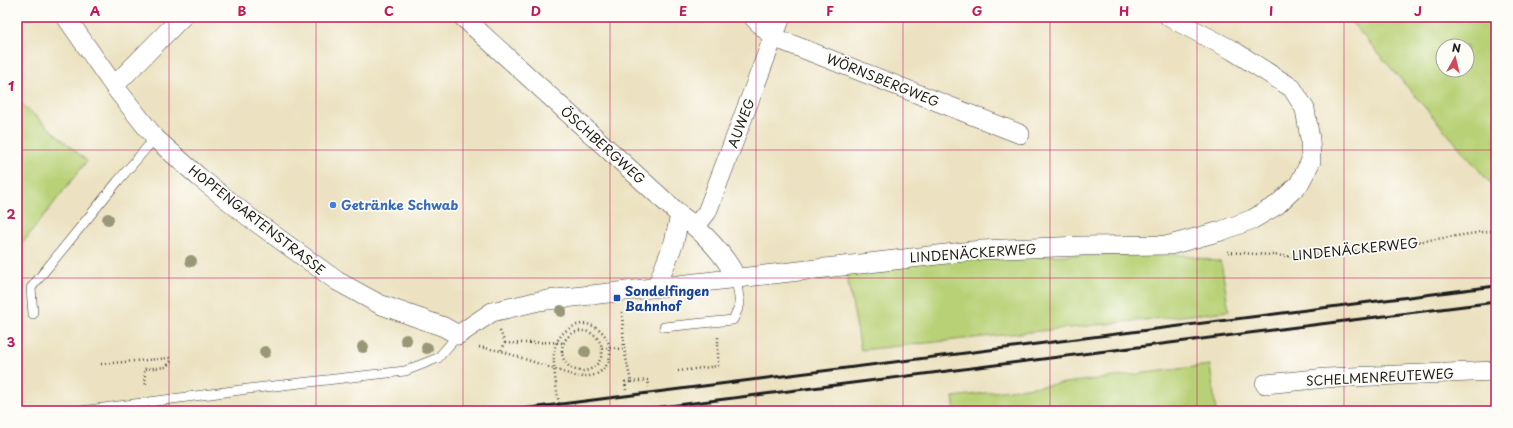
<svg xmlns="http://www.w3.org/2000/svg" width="1513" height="428" font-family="'Playpen Sans',sans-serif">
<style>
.green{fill:#b8d176;stroke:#6a7649;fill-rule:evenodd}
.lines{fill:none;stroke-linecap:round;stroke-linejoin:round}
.service-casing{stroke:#3b3a35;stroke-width:10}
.minor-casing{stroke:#3b3a35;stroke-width:20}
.path{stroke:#3b3a35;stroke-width:2.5;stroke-dasharray:1 3;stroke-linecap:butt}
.service{stroke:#fff;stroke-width:9}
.minor{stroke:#fff;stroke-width:19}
.rail{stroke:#1c1c1c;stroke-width:3}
.path-bridge{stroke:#3b3a35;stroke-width:2.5;stroke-dasharray:1 3;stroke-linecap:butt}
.tree{fill:#989878}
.grid{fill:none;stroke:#c2185b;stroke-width:1;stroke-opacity:0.55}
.shop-dot{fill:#3f7fe0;stroke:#fdfcf7;stroke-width:1.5}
.transit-dot{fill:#1a4fb4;stroke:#fdfcf7;stroke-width:1.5}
.labels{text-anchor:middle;stroke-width:3.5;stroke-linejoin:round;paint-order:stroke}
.street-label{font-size:13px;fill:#1c1c1c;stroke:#fdfcf7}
.shop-label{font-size:13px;font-weight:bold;fill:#366cbe;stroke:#fdfcf7;text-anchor:start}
.transit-label{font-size:13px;font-weight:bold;fill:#164399;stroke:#fdfcf7;text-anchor:start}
.neatline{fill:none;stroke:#c2185b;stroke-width:1.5}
.grid-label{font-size:13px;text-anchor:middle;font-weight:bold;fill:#c2185b}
</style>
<rect width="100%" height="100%" fill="#fdfcf7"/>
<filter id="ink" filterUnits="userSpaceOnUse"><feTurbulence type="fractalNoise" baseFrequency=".025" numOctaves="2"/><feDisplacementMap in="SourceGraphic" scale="8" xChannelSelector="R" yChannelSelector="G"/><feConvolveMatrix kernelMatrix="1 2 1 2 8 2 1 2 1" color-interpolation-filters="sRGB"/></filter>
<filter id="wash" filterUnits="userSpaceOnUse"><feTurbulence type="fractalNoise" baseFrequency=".012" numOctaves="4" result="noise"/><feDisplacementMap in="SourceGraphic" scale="16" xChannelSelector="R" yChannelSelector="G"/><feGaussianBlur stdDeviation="0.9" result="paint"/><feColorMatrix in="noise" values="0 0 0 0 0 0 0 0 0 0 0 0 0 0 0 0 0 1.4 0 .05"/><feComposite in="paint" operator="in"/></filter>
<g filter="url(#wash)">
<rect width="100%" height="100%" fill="#ece2c1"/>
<path class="green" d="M1347,17h149v173zM1443,46h24v24h-24z
M17,100l70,61 -70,89z
M1170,253l51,9 8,49 -368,39 -16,-84 137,-9z
M1210,365l6,46h-261l-2,-14z
M17,366l7,42h-7z"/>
</g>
<g filter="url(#ink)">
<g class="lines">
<g class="service-casing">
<path id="service" d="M33,314l-2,-26 87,-107 37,-43
M664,327l69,-7 7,-16 -4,-26
M81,411l167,-22 157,-18 33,-13 20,-23"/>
</g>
<g class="minor-casing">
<path id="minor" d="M66,17l48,69 41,52 44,39 50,40 88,64 42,23 65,23 14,8 34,-23 47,-11 442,-51 101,-4 88,-1 51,-14 32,-12 24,-14 22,-21 12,-23 -1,-22 -5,-30 -13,-21 -60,-38 -63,-33
M463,17l217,198c20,14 46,40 56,63
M753,17l20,20 247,97
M114,86l68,-69
M696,226l11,-14 74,-195
M657,286l17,-44 6,-27
M1265,384l61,-6 170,-7"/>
</g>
<path class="path" d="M1228,252l72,5 70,-8 126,-19
M622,312l2,37 7,33h-6l1,8
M500,331l5,12 -4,8
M562 351a20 20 0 1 1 40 0a20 20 0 1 1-40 0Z
M505,343c20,1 39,-2 58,0
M479,347l22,4 77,26
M602,348l22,1
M101,364l68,-6 2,3 -5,6 -22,2 2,17
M678,371l40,-5v-29
M631,382l17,-2 1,7"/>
<use href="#service" class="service"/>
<use href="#minor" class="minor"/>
<path class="rail" d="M506,411l990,-125
M630,411l866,-109"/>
<path class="path-bridge" d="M560,411c-2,-15 -9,-50 -5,-64 2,-8 8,-15 15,-19 30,-17 54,25 31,43 -6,6 -15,5 -23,6"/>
</g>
<g class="tree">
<circle cx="108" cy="219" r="6"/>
<circle cx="191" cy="261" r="6"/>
<circle cx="561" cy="311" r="6"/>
<circle cx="406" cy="340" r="6"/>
<circle cx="363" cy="347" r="6"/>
<circle cx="427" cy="348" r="6"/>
<circle cx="265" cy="352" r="6"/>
<circle cx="585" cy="352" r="6"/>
</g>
</g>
<path class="grid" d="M169,17v394M316,17v394M463,17v394M610,17v394M756,17v394M903,17v394M1050,17v394M1197,17v394M1344,17v394M17,150h1479M17,278h1479"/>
<circle class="shop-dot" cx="333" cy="205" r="4"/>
<rect class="transit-dot" x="613" y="294" width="8" height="8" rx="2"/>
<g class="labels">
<g class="street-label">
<text transform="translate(883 80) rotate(22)" y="5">WÖRNSBERGWEG</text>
<text transform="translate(741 123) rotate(-69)" y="5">AUWEG</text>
<text transform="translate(603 145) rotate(42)" y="5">ÖSCHBERGWEG</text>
<text transform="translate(257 220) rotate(38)" y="5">HOPFENGARTENSTRASSE</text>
<text transform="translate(1355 249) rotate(-6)" y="5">LINDENÄCKERWEG</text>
<text transform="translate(973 253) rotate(-4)" y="5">LINDENÄCKERWEG</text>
<text transform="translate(1380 377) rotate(-3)" y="5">SCHELMENREUTEWEG</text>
</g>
<g class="shop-label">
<text x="341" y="210">Getränke Schwab</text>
</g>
<g class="transit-label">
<text x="625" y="296">Sondelfingen<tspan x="625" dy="15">Bahnhof</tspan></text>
</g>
</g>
<rect width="1513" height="428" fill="none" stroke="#fdfcf7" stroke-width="44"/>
<g transform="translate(1455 58) rotate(8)"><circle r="19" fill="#fdfcf7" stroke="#a3a29f"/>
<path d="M0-3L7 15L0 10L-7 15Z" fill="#d1495b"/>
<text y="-6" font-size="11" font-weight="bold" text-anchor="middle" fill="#1c1c1c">N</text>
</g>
<rect x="22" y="22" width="1469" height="384" class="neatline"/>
<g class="grid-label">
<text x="95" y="16">A</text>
<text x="242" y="16">B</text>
<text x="389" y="16">C</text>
<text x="536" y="16">D</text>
<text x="683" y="16">E</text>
<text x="830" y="16">F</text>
<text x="977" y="16">G</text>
<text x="1124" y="16">H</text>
<text x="1271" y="16">I</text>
<text x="1418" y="16">J</text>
<text x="11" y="91">1</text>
<text x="11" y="219">2</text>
<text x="11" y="347">3</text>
</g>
</svg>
